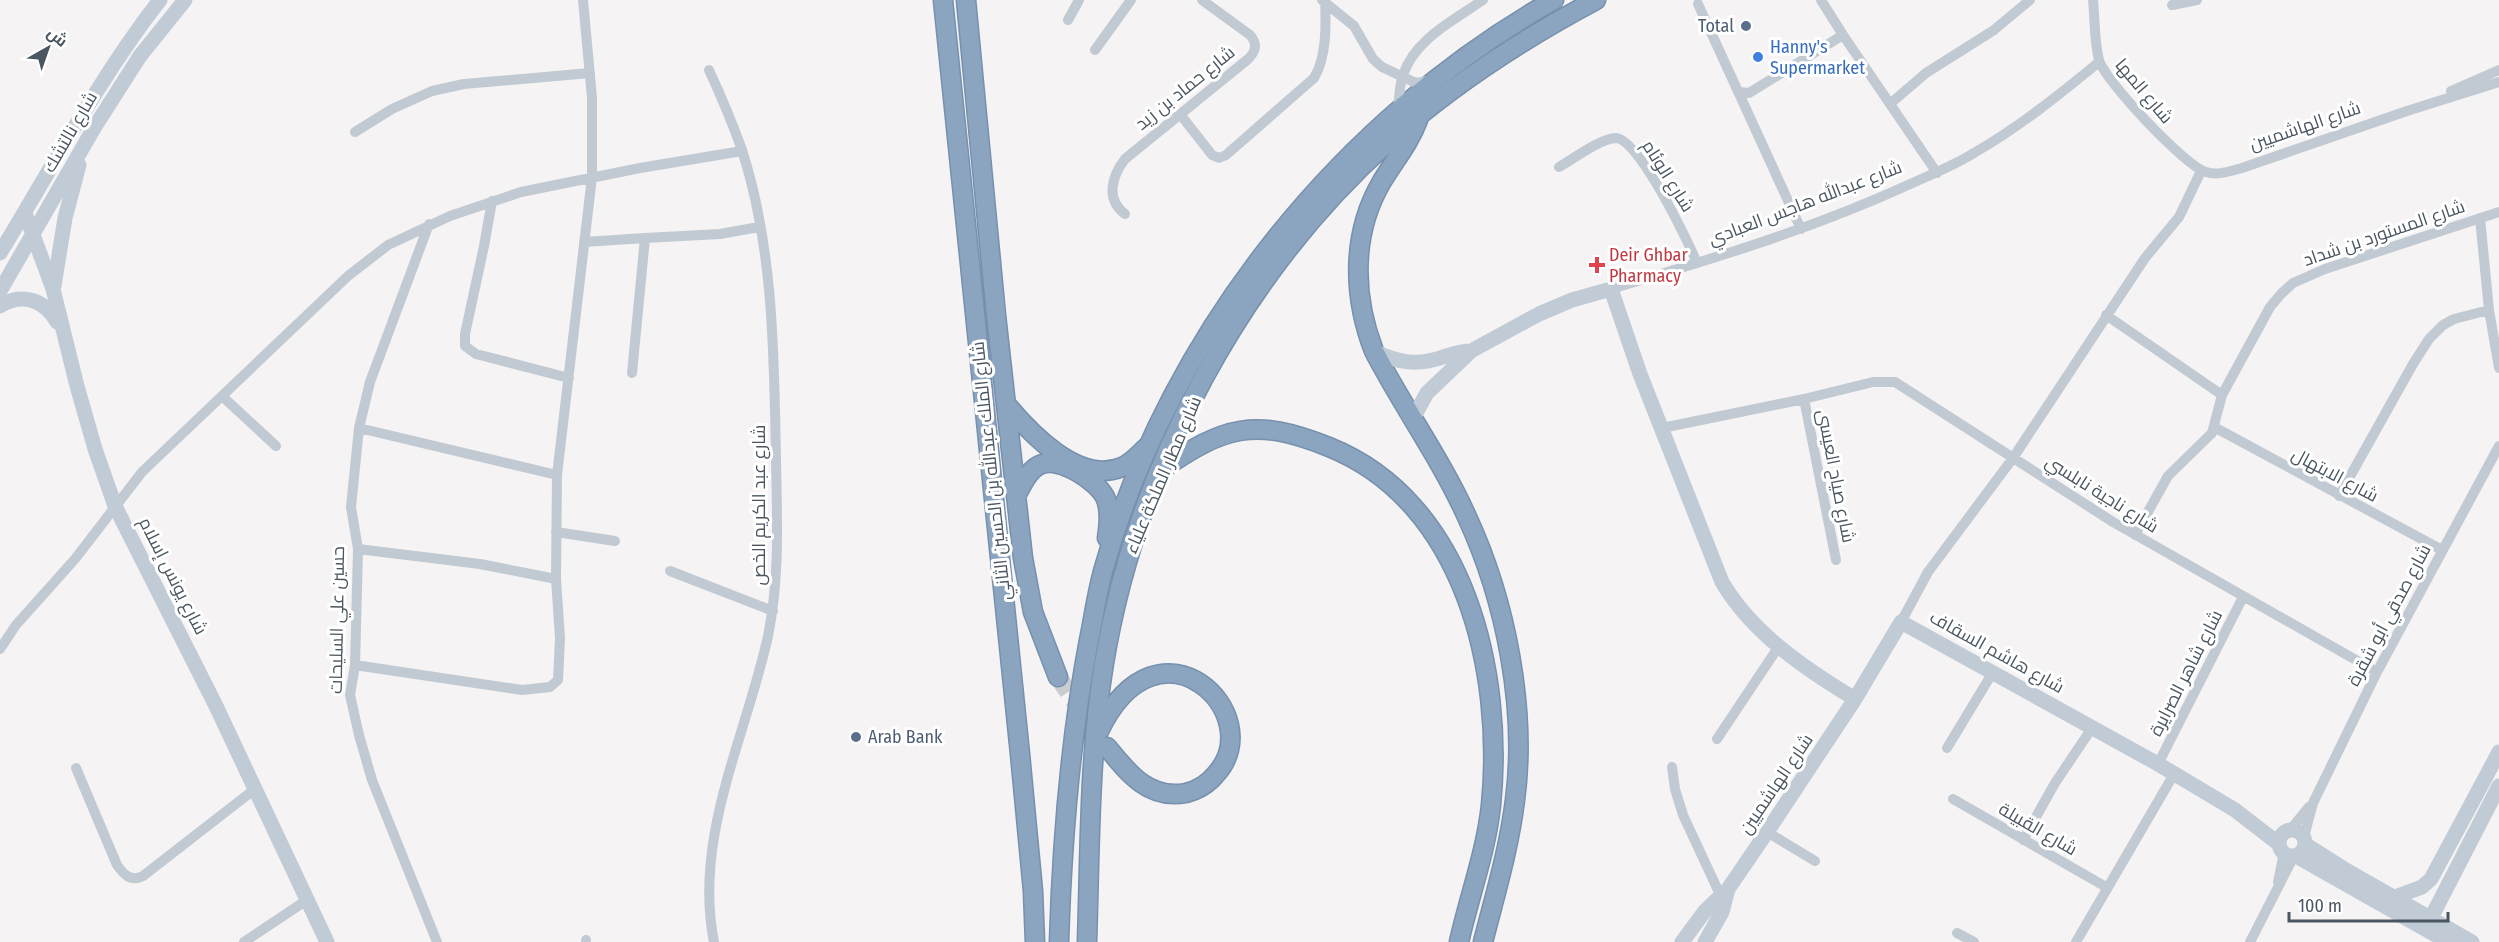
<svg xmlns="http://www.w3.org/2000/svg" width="2499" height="942" font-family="'Fira Sans Condensed',Cairo,sans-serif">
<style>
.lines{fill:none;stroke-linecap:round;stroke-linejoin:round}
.highway-tunnel{stroke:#caccce;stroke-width:18;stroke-dasharray:18 9;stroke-linecap:butt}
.highway-casing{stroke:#7690ad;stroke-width:21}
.street{stroke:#c1cad2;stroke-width:10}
.secondary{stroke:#c1cbd6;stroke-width:15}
.highway{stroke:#8ba5c1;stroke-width:18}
.service-dot{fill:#5c6f8a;stroke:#fff;stroke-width:2}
.shop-dot{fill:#3f7fe0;stroke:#fff;stroke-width:2}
.health-dot{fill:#e0444e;stroke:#fff;stroke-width:2}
.labels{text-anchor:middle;stroke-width:6;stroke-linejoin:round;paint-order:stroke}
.service-label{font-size:18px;fill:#4e5e75;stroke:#fff;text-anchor:end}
.shop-label{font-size:18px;fill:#366cbe;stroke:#fff;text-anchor:start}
.street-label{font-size:18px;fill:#4a5661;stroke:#fff}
.health-label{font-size:18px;fill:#be3a42;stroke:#fff;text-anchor:start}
</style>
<rect width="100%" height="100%" fill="#f5f3f3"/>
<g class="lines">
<path class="highway-tunnel" d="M1058,677l43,62"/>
<g class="highway-casing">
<path id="highway" d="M943,0l77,754 13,137 2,51
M966,0l30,315 27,243 10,54 25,65
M1418,120c-9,24 -24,41 -37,63 -30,52 -28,114 -7,168 29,56 67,108 93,166 39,84 60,192 48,283 -6,49 -20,95 -32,142
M1006,404c24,29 73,81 116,63 10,-4 17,-13 25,-20
M1161,470c63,-44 94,-53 168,-23 137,55 175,226 162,358 -5,47 -22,92 -32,137
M1016,496c6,-11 13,-28 26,-32 18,-7 55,17 63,33 6,12 4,28 2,41
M1099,731c60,-125 171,-16 117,43 -8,10 -18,16 -30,19 -37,7 -58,-20 -79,-46
M1059,942c3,-101 11,-202 30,-302 5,-24 8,-48 15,-72 66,-235 238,-449 450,-568
M1087,942c3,-93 2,-187 17,-279 32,-194 138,-391 285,-522 63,-56 132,-101 207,-141"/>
</g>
<path class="street" d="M1322,0l32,26 19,33 9,8 34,16 17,-3
M1821,0l22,35 94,138
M2093,0c2,19 1,41 6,60 6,21 86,106 107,112 12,4 24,-1 36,-4l165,-57 92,-29
M1698,4l103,225
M2172,5l25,-5
M1068,20l11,-20
M1095,50l36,-50
M709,70c12,26 23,52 33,80 32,99 32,207 34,310 1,60 4,117 -8,176 -22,101 -75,201 -54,306
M2451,91l48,-21
M1739,92l10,1 94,-58
M1891,103l35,-30 68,-43 36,-30
M1398,112c1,-12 1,-26 5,-37 12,-36 51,-55 80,-75
M1180,114l32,41 7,3 7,-3 88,-77c13,-21 12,-54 11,-78
M355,132l37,-23 40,-18 32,-7 126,-11
M1559,167c14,-8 42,-29 57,-29 23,1 72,103 81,125
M492,201l-8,45 -19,88v12l11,8 93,24
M1125,214c-20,-15 -13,-38 0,-55l122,-99c9,-8 11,-16 3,-25l-48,-35
M2480,218l9,92 10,58
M429,224l-59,158 -11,46 -8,79 7,42 -3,116 -5,30 9,40 13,45 65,162
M645,238l75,-4 39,-7
M584,242l61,-4 -13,135
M1611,289c101,-30 201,-60 297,-104 22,-10 45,-19 66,-32 45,-26 85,-58 125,-91
M2106,315l116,80
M222,396l54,50
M1804,399l32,161
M2214,427l228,123
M359,428l198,47
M1662,428l142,-29 69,-17h22l218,140 264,150
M2339,496l74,-132 16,-25 14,-14 11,-6 35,-9
M556,532l59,9
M2135,535l33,-59 44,-43 10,-38 48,-88 11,-13 12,-11 32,-14 174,-57
M358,549l122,15 76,15
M670,571l103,40
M1901,622l27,-50 85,-114 132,-200 34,-41 22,-46
M0,649l16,-24 59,-66 67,-87 206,-196 40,-31 62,-29 71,-24 119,-24 102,-17
M355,665l167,25 28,-3 8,-7 2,-42 -4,-59 1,-104 35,-298v-79l-9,-98
M1717,739l62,-93
M1947,748l46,-76
M2158,764l85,-167
M1672,767l3,22 8,26 40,86
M76,768l41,97c7,10 14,17 26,11l112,-87
M1953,799l153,88
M2291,829l18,-22
M1767,832l48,29
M2304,837l9,-34 64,-131 122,-226
M2023,840l32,-57 37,-55
M2278,882l6,-29
M1957,933l17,9
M586,940v2
M244,942l63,-42
M2076,942l98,-168
M2250,942l44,-86"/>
<path class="secondary" d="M25,213l28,76 24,97 18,63 20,57 101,200 111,236
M0,253c52,-85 99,-175 160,-253
M54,286l11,-68 14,-53
M0,291l94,-163 46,-72 45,-56
M0,306c22,-14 45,-6 57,16
M1374,351c24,12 44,15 69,6 10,-3 18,-6 28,-6
M1413,418l14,-25 44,-42 68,-37 33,-14 39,-11 29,85 82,208c30,51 83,87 133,117
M2279 843a13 13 0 1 1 26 0a13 13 0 1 1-26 0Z
M2305,844l41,26 126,72
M2296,856l152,86
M2395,897l27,-10 9,-8 68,-127
M2431,918l68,-132
M1682,942l23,-31 23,-22 39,-57 88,-133 46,-77 257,142 77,46 44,34
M1705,942l17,-30 6,-23"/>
<use href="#highway" class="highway"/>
</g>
<g class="service-dot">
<circle cx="1746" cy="26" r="6"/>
<circle cx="856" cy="737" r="6"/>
</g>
<circle class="shop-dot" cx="1758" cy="57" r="6"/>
<path class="health-dot" d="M1594 256h6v6h6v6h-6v6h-6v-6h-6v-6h6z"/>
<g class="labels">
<g class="service-label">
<text x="1734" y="32">Total</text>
<text x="868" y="743" text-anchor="start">Arab Bank</text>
</g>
<g class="shop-label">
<text x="1770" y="53">Hanny's<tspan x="1770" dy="21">Supermarket</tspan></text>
</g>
<g class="street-label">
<text transform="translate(1185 88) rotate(-39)" y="6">شارع حماد بن زيد</text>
<text transform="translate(2144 91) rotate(50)" y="6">شارع المها</text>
<text transform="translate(2305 126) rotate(-19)" y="6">شارع الهاشميين</text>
<text transform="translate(70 132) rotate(-60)" y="6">شارع نالتشك</text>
<text transform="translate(1668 176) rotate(58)" y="6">شارع الوئام</text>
<text transform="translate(1805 203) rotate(-21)" y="6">شارع عبدالله هاجس العبادي</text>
<text transform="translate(2384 233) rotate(-19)" y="6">شارع المستورد بن شداد</text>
<text transform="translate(991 471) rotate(-96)" y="6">شارع الملك عبدالله بن الحسين الثاني</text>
<text transform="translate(1163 475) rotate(-67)" y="6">شارع مطار الملكة علياء</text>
<text transform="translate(2335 475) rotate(28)" y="6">شارع الابتهال</text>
<text transform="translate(1836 476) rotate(79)" y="6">شارع صياح العيسى</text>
<text transform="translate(2102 494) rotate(32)" y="6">شارع ناجية نابلسي</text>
<text transform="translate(759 505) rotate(-90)" y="6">شارع عبد الكريم الخص</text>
<text transform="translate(173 576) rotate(63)" y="6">شارع يونس إسلام</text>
<text transform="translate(2389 615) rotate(-62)" y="6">شارع صدقي أبو شقرة</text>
<text transform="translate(337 620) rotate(-89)" y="6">حسين علي السليحات</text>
<text transform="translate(1997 652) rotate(29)" y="6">شارع هاشم السقاف</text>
<text transform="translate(2186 673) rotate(-63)" y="6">شارع شاهر الصرايرة</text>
<text transform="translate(1776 784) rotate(-56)" y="6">شارع الهاشميين</text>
<text transform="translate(2038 829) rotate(30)" y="6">شارع القبيلة</text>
</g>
<g class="health-label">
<text x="1609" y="261">Deir Ghbar<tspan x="1609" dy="21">Pharmacy</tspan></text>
</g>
</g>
<g transform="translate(48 48) rotate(40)" stroke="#ffffff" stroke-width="4.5" paint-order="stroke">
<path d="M0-4.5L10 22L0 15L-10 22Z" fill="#4a5661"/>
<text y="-9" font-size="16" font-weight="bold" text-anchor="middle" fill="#4a5661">ش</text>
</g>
<path d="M2289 912v9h159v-9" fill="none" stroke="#4a5661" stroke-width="3"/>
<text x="2298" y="912" font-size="18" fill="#4a5661" stroke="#ffffff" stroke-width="4.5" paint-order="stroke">100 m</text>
</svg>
